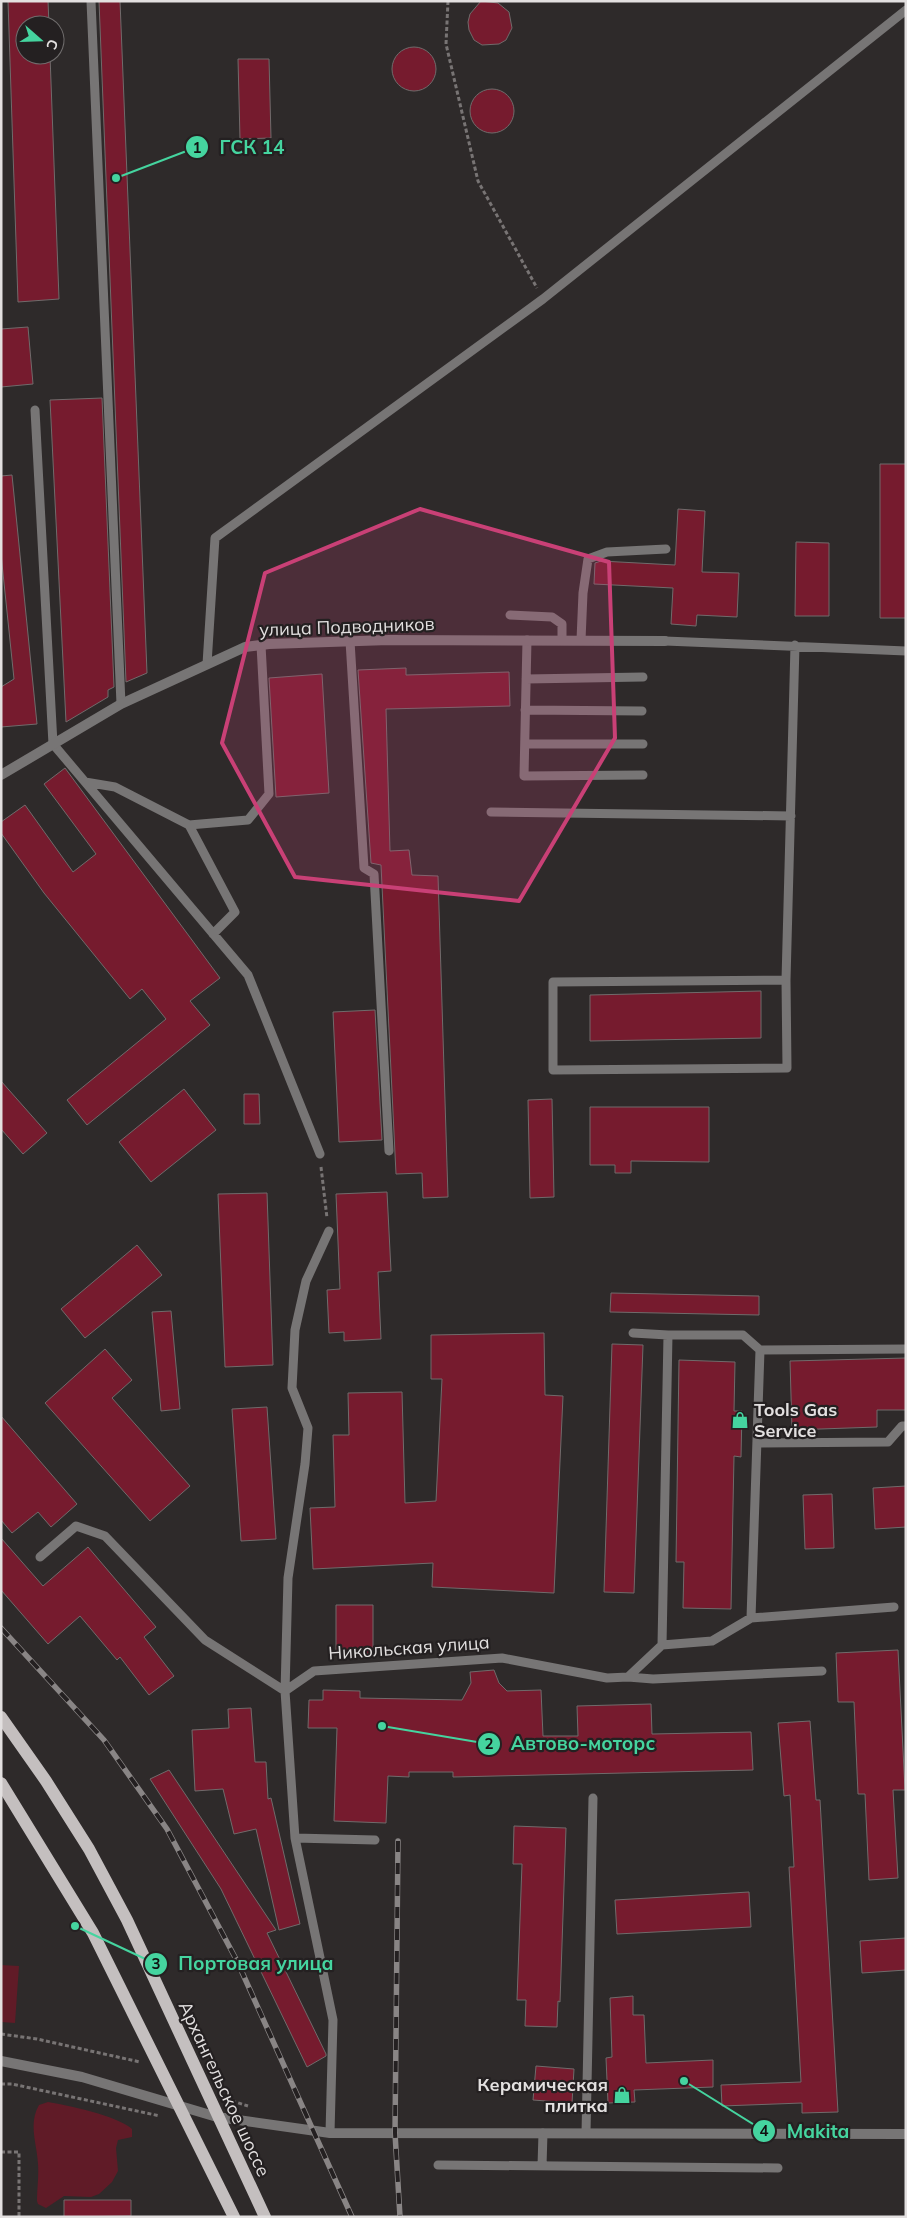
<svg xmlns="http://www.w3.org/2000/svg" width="907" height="2218" font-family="Mulish,sans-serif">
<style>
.green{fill:#601b27}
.building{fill:#761b2e;stroke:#706b6b}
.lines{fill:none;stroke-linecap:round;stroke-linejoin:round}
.path{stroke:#787474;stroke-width:3;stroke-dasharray:4 2.5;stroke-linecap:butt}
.lane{stroke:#777575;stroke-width:9}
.street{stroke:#777575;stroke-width:10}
.primary{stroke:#c4bfbf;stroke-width:12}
.rail-casing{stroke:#898585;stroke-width:5.5}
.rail{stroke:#242021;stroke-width:4;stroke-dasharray:11;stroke-linecap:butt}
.marked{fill:#c94076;fill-opacity:0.2;stroke:#c94076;stroke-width:4;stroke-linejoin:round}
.labels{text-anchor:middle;stroke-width:4.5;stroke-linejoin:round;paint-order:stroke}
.street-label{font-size:18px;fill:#e3e0e0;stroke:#242021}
.poi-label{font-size:18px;font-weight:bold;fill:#e3e0e0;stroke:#242021;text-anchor:start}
.leader{fill:none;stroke:#45d49f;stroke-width:2}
.callout-dot{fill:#45d49f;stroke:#242021;stroke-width:2}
.mark-label{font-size:15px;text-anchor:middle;font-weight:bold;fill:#111}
.callout-label{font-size:19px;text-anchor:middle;font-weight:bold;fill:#45d49f;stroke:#242021;stroke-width:4.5;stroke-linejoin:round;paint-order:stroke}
</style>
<rect width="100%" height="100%" fill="#2e2a2a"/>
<path class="green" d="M1,1965l18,1 -4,57 -14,-1z
M48,2102c19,3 70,14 84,27v8l-14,3 -2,8 2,23 -6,11 -13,12 -8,3 -27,-1 -18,12 -8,-4 -1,-3c0,-13 2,-25 1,-37 -1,-20 -10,-40 1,-59z"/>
<path class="building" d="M8,1h40l1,24h-24v30h25l9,244 -41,3z
M99,1h21l27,672 -21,9z
M481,1l17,2 11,9 3,16 -6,12 -7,4 -17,1 -8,-5 -5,-10 -1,-8 2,-8z
M392 69a22 22 0 1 1 44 0a22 22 0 1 1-44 0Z
M238,59h31l2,79 -31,1z
M470 111a22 22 0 1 1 44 0a22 22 0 1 1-44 0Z
M28,327l5,57 -32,3v-58z
M102,398l12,289 -6,3v7l-42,25 -16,-322z
M880,464h26v154h-26z
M12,475l25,249 -36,3v-40l13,-8 -13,-125v-78z
M678,509l27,2 -3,61 37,1 -2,44 -40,-2 -1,11 -25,-2 2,-36 -79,-4 1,-21 6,-2 74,4z
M796,542l33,1v73h-34z
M406,668v7l103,-3 1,34 -124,3 4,142 19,-1 3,25 26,1 10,321 -25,1 -1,-25 -26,1 -15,-309 -10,-2 -13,-193z
M322,674l7,119 -53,4 -7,-119z
M65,768l155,210 -30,23 20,24 -123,100 -20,-25 99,-81 -24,-30 -12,10 -86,-106 -43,-60v-11l24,-17 48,67 23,-18 -52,-70z
M761,991v47l-171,3v-46z
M375,1010l7,130 -43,2 -6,-130z
M1,1081l46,52 -24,21 -22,-25z
M184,1089l32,41 -65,52 -32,-40z
M244,1094h15l1,30h-16z
M552,1099l2,98 -24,1 -2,-98z
M590,1107h119v55l-78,-1v12h-16v-8h-25z
M387,1192l4,79 -13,1 3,67 -37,2v-9l-15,1 -2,-43 13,-1 -4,-95z
M267,1193l6,172 -48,2 -7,-173z
M137,1245l25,30 -77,63 -24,-29z
M611,1293l148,3v19l-149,-3z
M171,1311l9,98 -19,2 -9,-99z
M544,1333l1,62 18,1 -9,197 -122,-6 1,-24 -120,6 -3,-61 25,-1 -2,-72h16l-1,-42 54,-1 3,111 31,-2 6,-122h-11v-44z
M612,1344l31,1 -9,248 -30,-1z
M105,1349l27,31 -20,18 78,88 -40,35 -105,-118z
M906,1358v52h-29v17l-85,3 -2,-69z
M679,1360l56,2 -1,49h8l-1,46 -7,-1 -3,153 -48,-1 1,-46h-8z
M267,1407l9,132 -35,2 -9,-132z
M1,1416l76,88 -26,23 -13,-15 -26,21 -11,-13z
M906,1486v41l-31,2 -2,-41z
M832,1494l2,54 -29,1 -2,-54z
M1,1538l42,48 45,-39 68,80 -12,10 30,39 -25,19 -29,-38 -3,3 -37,-44 -32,28 -47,-54z
M336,1605h37v49l-37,-1z
M898,1650l7,140h-12l5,88 -29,2 -4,-86h-7l-4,-92h-16l-2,-49z
M494,1670l5,13 8,8 34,-1 2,46h35l-1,-30 74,-2 1,30 99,-2 2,38 -300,7v-5h-44v5l-21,-1 -2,47 -52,-2 3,-93h-29l1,-28h14v-10l37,1v7l102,2 9,-17 -1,-11z
M251,1708l4,54h11l2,37 3,-1 29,126 -21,6 -23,-101 -22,5 -11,-45 -28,2 -3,-61 37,-2 -1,-19z
M810,1721l6,79h4l18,312 -36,1v-10l-80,3 -1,-21 80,-3 -12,-215h5l-4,-72 -6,1 -6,-73z
M169,1770l107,160 -9,3 59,121v2l-19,11 -86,-178 -71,-110z
M514,1826l52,2 -6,174 -2,-1 -1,26 -32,-1 1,-26h-9l5,-136h-9z
M749,1892l2,35 -134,7 -2,-34z
M906,1938v32l-44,3 -2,-32z
M633,1996v19h11l2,48 67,-3v27l-79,3 1,12 -27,1 -2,-45 6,-1 -2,-59z
M536,2066l38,3 -2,34 -39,-3z
M64,2200h67v16l-67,1z"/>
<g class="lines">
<path class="path" d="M448,1l-2,43 32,137 59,107
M321,1167l6,51
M1,2034l36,5 103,23
M1,2084h11l148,32
M232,2101l16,5
M1,2152h18v65"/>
<path class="lane" d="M91,1l30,703
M35,410l18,334 195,231 72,179
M510,615l42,2 10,7v16
M527,640l-3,136 119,-1
M581,640l2,-47 5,-34 19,-7 59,-3
M350,641l14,227 10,6 15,277
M665,641l241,10
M207,664l8,-126 328,-239 363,-289
M526,679l117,-2
M525,710l117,1
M525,744h118
M85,782l30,5 74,38 46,87 -22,22
M491,812l300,4
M189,825l59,-5 21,-26 -8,-149
M786,980l-233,2v88l234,-2 -1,-88 9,-335
M329,1231l-23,50 -11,49 -3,58 16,40 -3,36 -17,114 -3,113 10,147 38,182 -3,113
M633,1333l35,2h75l17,15 146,-1
M757,1443l131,-1 14,-16h4
M40,1557l36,-31 29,10 100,104 80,51
M751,1618l143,-11
M662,1645l50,-4 39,-23 9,-268
M628,1677l25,2 169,-8
M285,1691l29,-20 188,-13 105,20 21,-1 34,-32 6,-310
M295,1838l80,2
M586,2133l7,-335
M438,2165l340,3
M542,2166l1,-33"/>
<path class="street" d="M1,775l120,-71 124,-57 24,-3 120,-4 276,1
M1,2061l81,16 135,40 113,16 576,1"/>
<path class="primary" d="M1,1717l45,64 43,68 38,71 138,297
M1,1783l92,150 141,284"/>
<g class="rail-casing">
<path id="rail" d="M1,1628l103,112 63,89 70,132 115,256
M398,1841l-3,292 5,84"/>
</g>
<use href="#rail" class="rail"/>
</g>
<path class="marked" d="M420,509l189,53 6,176 -96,163 -224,-24 -73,-134 43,-170z"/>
<defs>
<g id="shop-bare" transform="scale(1.35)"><path d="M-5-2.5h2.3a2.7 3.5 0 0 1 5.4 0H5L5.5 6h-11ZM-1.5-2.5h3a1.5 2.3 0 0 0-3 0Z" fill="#45d49f" stroke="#242021" stroke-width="2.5" paint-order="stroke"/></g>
</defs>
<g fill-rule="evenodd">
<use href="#shop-bare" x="740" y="1420"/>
<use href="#shop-bare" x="622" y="2095"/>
</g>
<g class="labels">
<g class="street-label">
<text transform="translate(347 627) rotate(-2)" y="6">улица Подводников</text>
<text transform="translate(409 1648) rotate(-4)" y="6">Никольская улица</text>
<text transform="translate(224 2089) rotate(65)" y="6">Архангельское шоссе</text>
</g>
<g class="poi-label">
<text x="754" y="1416">Tools Gas<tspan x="754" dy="21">Service</tspan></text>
<text x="608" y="2091" text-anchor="end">Керамическая<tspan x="608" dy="21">плитка</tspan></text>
</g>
</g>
<path class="leader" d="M116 178L197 147M382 1726L489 1744M75 1926L156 1964M684 2081L764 2131"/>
<g class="callout-dot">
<circle cx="116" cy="178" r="5"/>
<circle cx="382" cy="1726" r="5"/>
<circle cx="75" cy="1926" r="5"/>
<circle cx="684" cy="2081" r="5"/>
<circle cx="197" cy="147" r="12"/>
<circle cx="489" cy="1744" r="12"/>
<circle cx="156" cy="1964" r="12"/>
<circle cx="764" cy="2131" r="12"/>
</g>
<g class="mark-label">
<text x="197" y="153">1</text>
<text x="489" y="1749">2</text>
<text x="156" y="1969">3</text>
<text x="764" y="2136">4</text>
</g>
<g class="callout-label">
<text x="252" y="154">ГСК 14</text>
<text x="583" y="1750">Автово-моторс</text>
<text x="256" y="1970">Портовая улица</text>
<text x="818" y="2138">Makita</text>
</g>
<rect width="907" height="2218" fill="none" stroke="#e3e0e0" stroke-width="5"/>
<g transform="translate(40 40) rotate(110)"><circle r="24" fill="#242021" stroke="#706d6d"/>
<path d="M0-4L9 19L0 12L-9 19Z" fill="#45d49f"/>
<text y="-8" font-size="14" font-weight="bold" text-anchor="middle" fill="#e3e0e0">С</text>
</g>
</svg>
